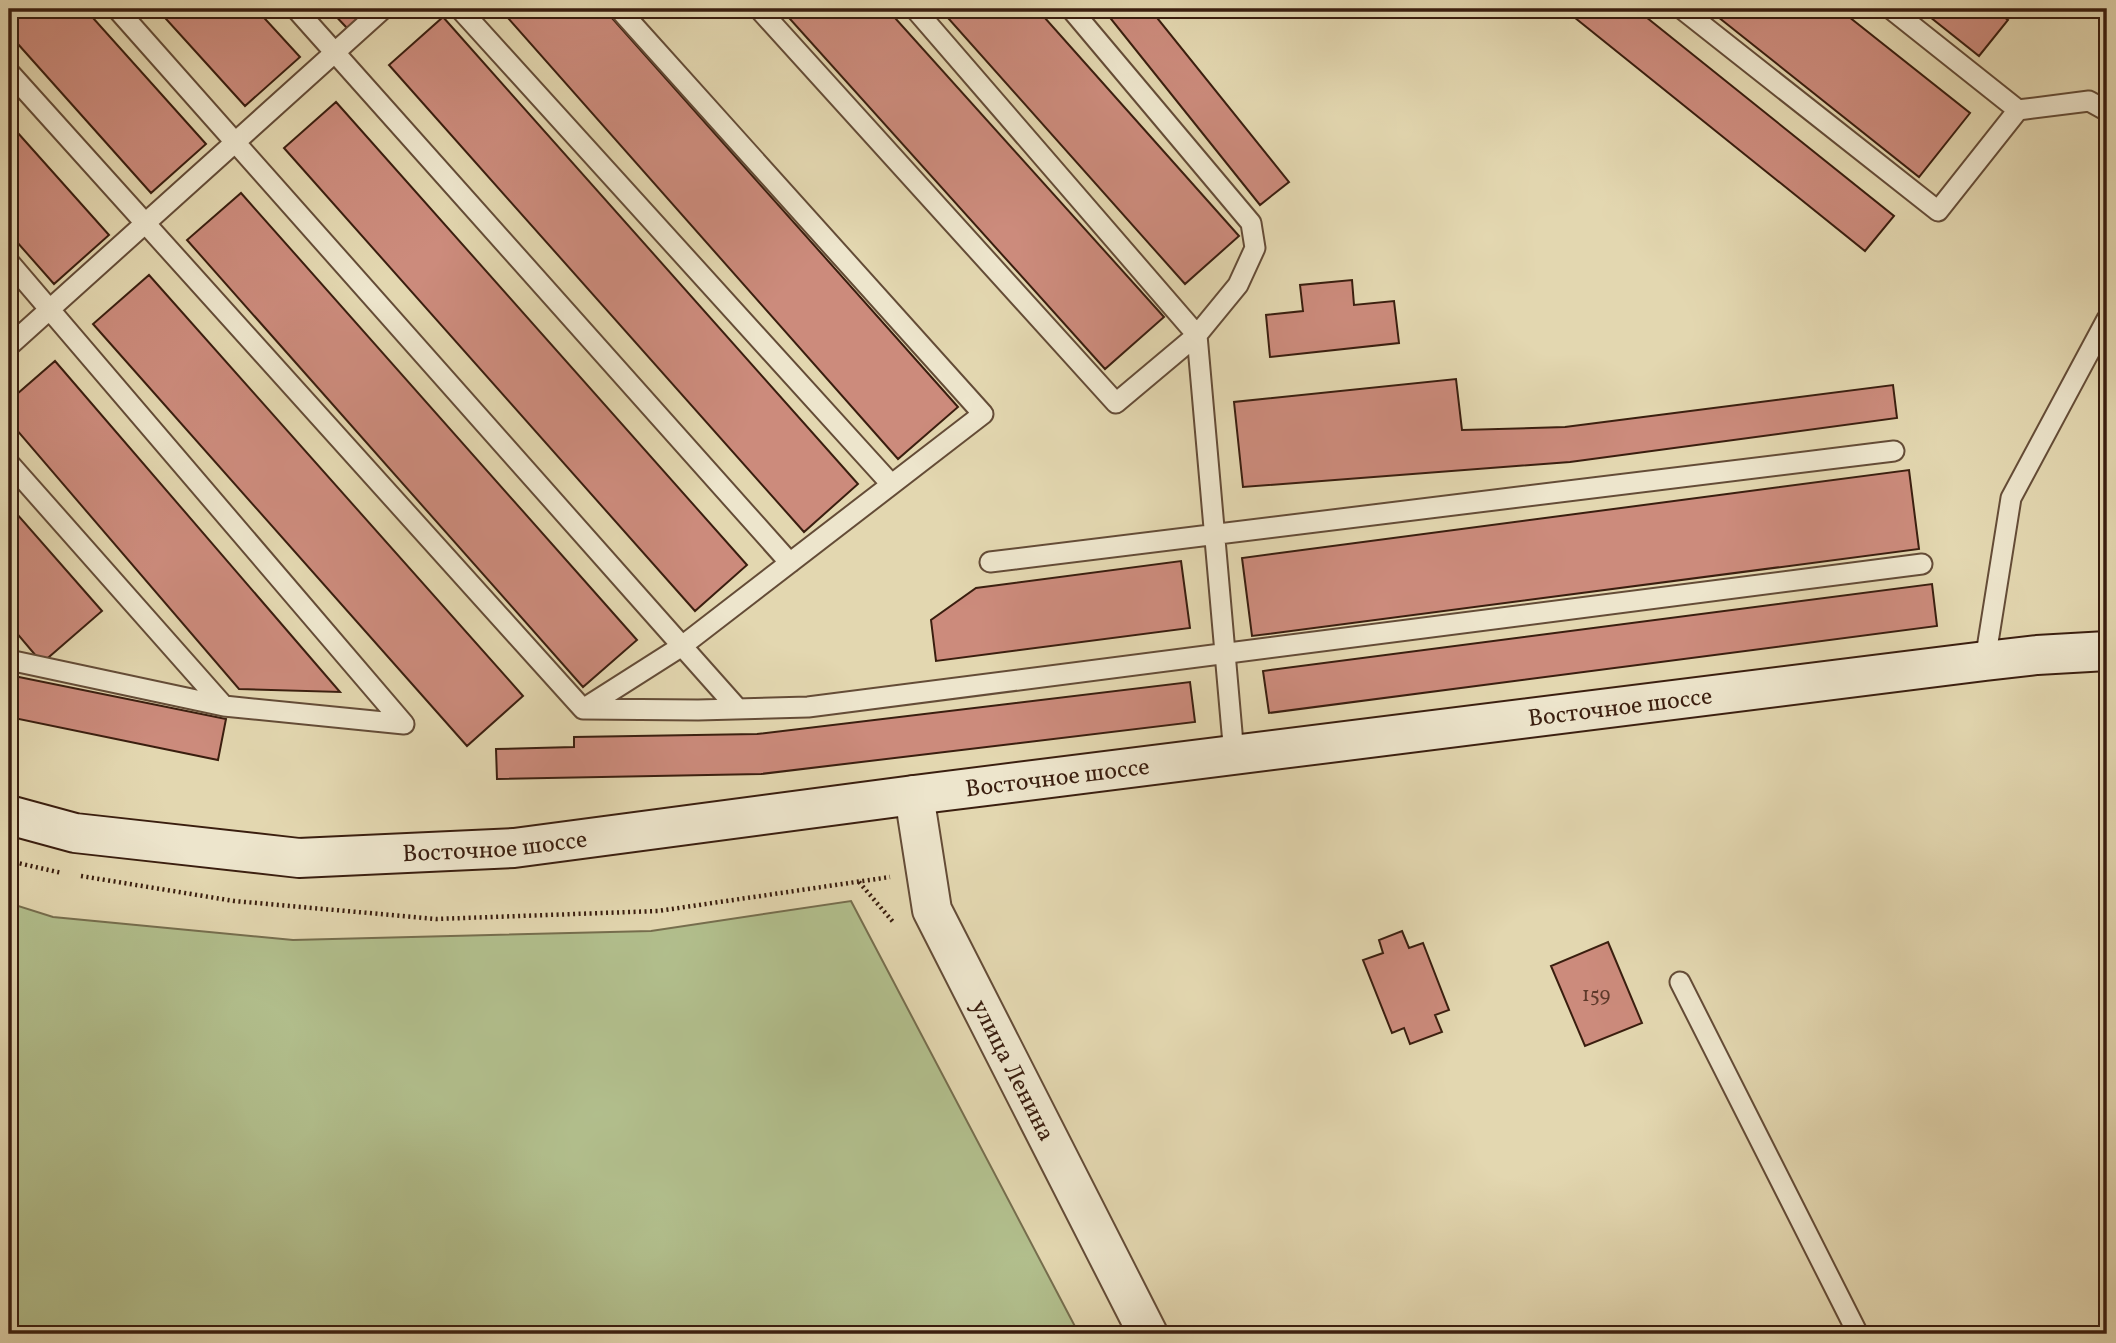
<svg xmlns="http://www.w3.org/2000/svg" width="2116" height="1343" font-family="Vollkorn,serif">
<style>
.green{fill:#b2bf8d;stroke:#766e4e;stroke-width:2}
.building{fill:#cc8b7c;stroke:#3a1e0f;stroke-width:2}
.lines{fill:none;stroke-linecap:round;stroke-linejoin:round}
.service-casing{stroke:#644c37;stroke-width:23}
.tertiary-casing{stroke:#644c37;stroke-width:42}
.secondary-casing{stroke:#3a1e0f;stroke-width:42}
.path{stroke:#3a1e0f;stroke-width:4.5;stroke-dasharray:2 3.5;stroke-linecap:butt}
.service{stroke:#ede5cc;stroke-width:19}
.tertiary{stroke:#ede5cc;stroke-width:38}
.secondary{stroke:#ede5cc;stroke-width:38}
.labels{text-anchor:middle;stroke-width:5;stroke-linejoin:round;paint-order:stroke}
.number-label{font-size:21px;fill:#5e392a}
.street-label{font-size:24px;fill:#3a1e0f;stroke:#ede5cc}
</style>
<rect width="100%" height="100%" fill="#e3d7b0"/>
<filter id="stains"><feTurbulence type="fractalNoise" baseFrequency=".00286" numOctaves="4"/><feColorMatrix values="0 0 0 0 .2 0 0 0 0 .09 0 0 0 0 .02 0 0 0 .5 -.17"/></filter>
<radialGradient id="worn" r=".72"><stop offset=".6" stop-color="#630" stop-opacity="0"/><stop offset="1" stop-color="#630" stop-opacity=".3"/></radialGradient>
<path class="green" d="M851,901l228,433h-1070v-431l44,14 240,23 358,-9z"/>
<path class="building" d="M9,9h76l121,135 -55,49 -142,-159z
M157,9h99l44,48 -55,49z
M329,9h40l-22,19z
M500,9h104l354,398 -60,52z
M781,9h106l277,308 -59,52z
M940,9h97l202,227 -54,48z
M1103,9h47l139,173 -29,23z
M1564,9h72l258,207 -29,35z
M1708,9h131l131,104 -51,64z
M1920,9h73l15,11 -29,36z
M443,17l415,467 -54,48 -415,-467z
M336,102l411,463 -52,46 -411,-463z
M9,123l100,112 -55,49 -45,-51z
M241,193l396,447 -54,47 -396,-447z
M149,275l374,421 -56,50 -374,-422z
M1352,280l2,25 40,-4 5,42 -129,14 -4,-42 37,-4 -3,-26z
M9,311l10,12 -10,9z
M55,361l285,331 -101,-3 -230,-268v-20z
M1456,379l6,51 103,-3 328,-42 4,33 -327,44 -327,25 -9,-85z
M1909,470l10,79 -667,87 -10,-78z
M9,505l93,106 -60,52 -33,-39z
M1181,561l9,67 -254,33 -5,-41 45,-32z
M1932,584l5,42 -668,87 -6,-42z
M9,675l217,44 -8,41 -209,-43z
M1190,682l5,40 -434,52 -264,5 -1,-30 78,-2v-10l183,-3z
M1402,931l7,17 14,-5 26,67 -14,5 7,17 -32,12 -6,-16 -12,5 -29,-73 20,-7 -4,-13z
M1608,942l34,81 -57,23 -34,-80z"/>
<g class="lines">
<g class="service-casing">
<path id="service" d="M117,9l565,637 -99,63
M296,9l494,554
M460,9l431,475
M619,9l364,405 -301,232 56,63
M759,9l357,394 81,-68 41,-50 17,-37 -4,-25 -180,-214
M915,9l282,326 37,420
M1682,9l256,202 80,-101 71,-9 18,10
M1891,9l127,101
M9,72l574,637 115,1 110,-3 1114,-143
M9,262l395,462
M9,346l374,-337
M9,463l215,243 180,18
M990,562l904,-111
M9,660l215,46
M1985,661l26,-163 96,-179
M1680,982l178,352"/>
</g>
<g class="tertiary-casing">
<g id="tertiary">
<path id="s1" d="M914,795l18,115 216,424"/>
</g>
</g>
<g class="secondary-casing">
<g id="secondary">
<path id="s2" d="M9,815l66,18 224,25 215,-10 400,-53 1071,-134 52,-6 70,-4"/>
</g>
</g>
<path class="path" d="M9,861l53,12
M81,876l153,25 202,18 222,-8 232,-34
M859,882l35,41"/>
<use href="#service" class="service"/>
<use href="#tertiary" class="tertiary"/>
<use href="#secondary" class="secondary"/>
</g>
<g class="labels">
<g class="number-label">
<text x="1596" y="1001">159</text>
</g>
<g class="street-label">
<text dy="8" stroke="none"><textPath href="#s2" startOffset="1624">Восточное шоссе</textPath></text>
<text dy="8" stroke="none"><textPath href="#s2" startOffset="1057">Восточное шоссе</textPath></text>
<text dy="8" stroke="none"><textPath href="#s2" startOffset="490">Восточное шоссе</textPath></text>
<text dy="8" stroke="none"><textPath href="#s1" startOffset="296">улица Ленина</textPath></text>
</g>
</g>
<rect width="2116" height="1343" fill="none" stroke="#e3d7b0" stroke-width="35"/>
<rect x="10" y="10" width="2095" height="1322" fill="none" stroke="#3a1e0f" stroke-width="3.5"/>
<rect x="18" y="18" width="2081" height="1308" fill="none" stroke="#3a1e0f" stroke-width="2"/>
<rect width="100%" height="100%" filter="url(#stains)"/>
<rect width="100%" height="100%" fill="url(#worn)"/>
</svg>
